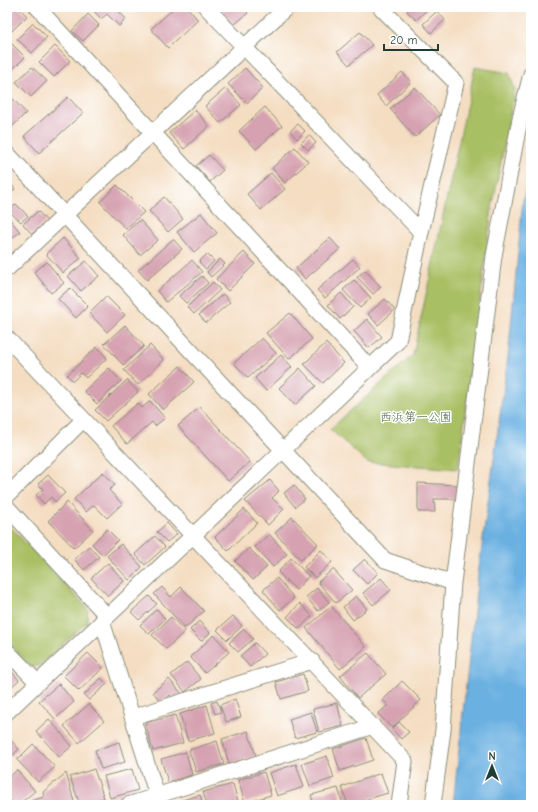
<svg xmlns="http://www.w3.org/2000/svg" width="538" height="812" font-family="'Comic Neue','Klee One',sans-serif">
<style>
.green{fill:#a9bf64;stroke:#647e4c}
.water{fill:#6bb0e1;stroke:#45768a}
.building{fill:#d6a2b1}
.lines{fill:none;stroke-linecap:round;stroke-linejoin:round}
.minor-casing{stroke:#8a8d7a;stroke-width:17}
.minor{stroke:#fff;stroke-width:15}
.labels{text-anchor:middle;stroke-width:3;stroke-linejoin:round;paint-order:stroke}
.park-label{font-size:12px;fill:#486442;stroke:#fff}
</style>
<rect width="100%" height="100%" fill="#fff"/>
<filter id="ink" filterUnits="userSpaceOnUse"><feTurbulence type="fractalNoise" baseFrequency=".025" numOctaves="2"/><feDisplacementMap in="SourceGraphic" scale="8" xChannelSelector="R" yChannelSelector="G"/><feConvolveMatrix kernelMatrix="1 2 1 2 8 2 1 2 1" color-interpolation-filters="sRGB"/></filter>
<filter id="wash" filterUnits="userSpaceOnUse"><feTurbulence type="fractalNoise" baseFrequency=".012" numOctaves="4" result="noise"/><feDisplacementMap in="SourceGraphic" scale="16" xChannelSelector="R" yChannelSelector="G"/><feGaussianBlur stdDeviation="0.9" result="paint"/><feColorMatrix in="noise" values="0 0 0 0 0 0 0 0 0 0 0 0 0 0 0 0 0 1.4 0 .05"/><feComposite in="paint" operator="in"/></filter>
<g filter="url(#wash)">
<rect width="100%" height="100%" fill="#f4ddc1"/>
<path class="green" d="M475,67l34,6 6,17 -23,118 -34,261 -91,-7 -37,-33 83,-74z
M7,523l81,86 -1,13 -48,44 -8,1 -24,-25z"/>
<path class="water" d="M531,171v634h-78l25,-230 30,-218 15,-157z"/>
<g id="blocks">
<path class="building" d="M7,7h11l9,9 -16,16 -4,-5z
M99,7h16l11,12 -7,7 -12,-12 -6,5 -7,-8z
M175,7h12l11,13 -30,28 -17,-19z
M218,7h25l5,6 -14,12z
M411,7h19l-14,13 -9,-9z
M437,11l8,9 -14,13 -8,-9z
M88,14l11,11 -16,16 -11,-10z
M33,23l14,14 -15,16 -15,-14z
M360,32l12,13 -23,20 -12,-13z
M11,43l14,14 -16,16 -2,-3v-24z
M55,46l15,15 -16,16 -15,-15z
M32,67l15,14 -16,16 -15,-15z
M245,68l18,20 -16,15 -19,-19z
M402,72l9,10 -25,24 -9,-11z
M415,87l25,28 -25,22 -25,-28z
M226,88l15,17 -21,18 -15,-17z
M68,97l15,16 -44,40 -15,-17z
M12,98l14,15 -15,15 -4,-3v-22z
M265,107l17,19 -26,23 -17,-18z
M195,110l14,16 -25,23 -15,-16z
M298,124l7,7 -8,8 -7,-8z
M309,135l7,8 -8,7 -7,-7z
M295,147l13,15 -23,21 -13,-15z
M209,155l14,15 -13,12 -14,-16z
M271,173l14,16 -24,21 -14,-16z
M7,179l8,10 -8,7z
M117,185l27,27 -18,17 -26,-27z
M164,197l19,22 -15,13 -19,-21z
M16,204l12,12 -7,6 -12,-11z
M38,211l9,10 -15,13 -9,-10z
M201,213l16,20 -23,19 -17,-20z
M7,216l13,16 -13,10z
M140,220l18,20 -18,15 -17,-20z
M63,238l18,20 -18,15 -17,-19z
M330,238l10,11 -35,30 -9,-11z
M173,239l9,10 -35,31 -9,-10z
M244,252l11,12 -27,27 -12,-12z
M207,254l7,7 -8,8 -7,-7z
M220,259l5,5 -14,13 -4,-5z
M353,259l7,8 -35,31 -8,-8z
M192,260l10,12 -36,30 -9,-11z
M86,261l13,15 -18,15 -13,-15z
M47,262l17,21 -13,10 -17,-21z
M365,270l16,17 -8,7 -16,-17z
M202,276l6,7 -22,20 -7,-7z
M354,280l17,18 -11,10 -17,-18z
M213,282l7,8 -26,24 -7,-7z
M70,288l18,18 -12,12 -18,-19z
M341,293l12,14 -13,12 -12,-14z
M223,294l7,8 -24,21 -7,-8z
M106,296l19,19 -18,17 -18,-19z
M385,299l10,11 -17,15 -10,-11z
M290,313l22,26 -23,20 -23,-26z
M367,319l15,18 -13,11 -15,-17z
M125,325l19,21 -21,19 -19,-21z
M262,338l14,15 -28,25 -14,-15z
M326,343l18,20 -21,20 -19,-19z
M150,345l14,15 -26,25 -14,-15z
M97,347l10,11 -21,20 -5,-5 -8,8 -6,-6z
M281,355l11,12 -26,24 -11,-13z
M180,366l14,16 -31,28 -14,-16z
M109,368l12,13 -24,23 -13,-13z
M300,368l16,18 -21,19 -16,-17z
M127,380l11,12 -32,29 -11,-11z
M150,401l15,17 -10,8 -3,-4 -25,22 -16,-18 27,-23 4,5z
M200,407l50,55 -22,19 -50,-55z
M103,472l12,13 -6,5 13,14 -15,14 -13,-13 -8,7 -12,-13z
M48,475l17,18 -10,9 -4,-5 -7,7 -8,-9 7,-6 -5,-5z
M270,480l9,11 -7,7 12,11 -16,16 -23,-24z
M418,483l39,2 -1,14h-22l1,13h-17z
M294,485l11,14 -10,8 -11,-14z
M67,502l26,28 -19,18 -26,-27z
M244,509l13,14 -29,28 -13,-14z
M292,517l26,27 -17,16 -26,-27z
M167,523l10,11 -10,8 -10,-10z
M107,529l11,11 -15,15 -11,-11z
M269,534l18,20 -14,13 -18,-20z
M155,536l10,11 -20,18 -10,-11z
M121,544l21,23 -13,13 -22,-24z
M89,546l10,11 -15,13 -10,-11z
M249,548l18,19 -14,13 -18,-19z
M321,550l11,12 -17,16 -11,-11z
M291,558l18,18 -13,14 -18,-18z
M365,559l13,14 -11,11 -14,-14z
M108,563l16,18 -16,15 -17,-18z
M333,569l19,21 -16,13 -18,-21z
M277,578l17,20 -14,12 -17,-20z
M381,578l10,12 -18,15 -10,-12z
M162,587l9,10 10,-10 23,24 -19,17 -31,-34z
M317,588l12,14 -11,9 -12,-14z
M149,596l8,8 -18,16 -8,-8z
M356,596l11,13 -14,11 -10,-13z
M300,603l12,13 -13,13 -12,-12z
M331,606l35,41 -26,22 -34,-41z
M157,609l8,10 -16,15 -9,-9z
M233,616l9,10 -15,14 -10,-10z
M171,617l14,14 -19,18 -14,-14z
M199,621l11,12 -9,8 -11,-11z
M244,629l9,10 -15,13 -9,-9z
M214,635l15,17 -24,21 -15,-16z
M255,643l10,11 -15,13 -10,-11z
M88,653l15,15 -24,23 -15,-15z
M368,653l18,21 -28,24 -18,-22z
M187,662l14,17 -16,13 -14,-17z
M7,666l12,14 -12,11z
M303,674l5,17 -27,8 -5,-17z
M101,678l6,6 -18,16 -5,-5z
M169,679l13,15 -8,7 -4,-6 -9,7 -8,-10z
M402,681l19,19 -29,28 -14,-14 10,-9 -5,-5z
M59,684l15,18 -19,17 -16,-18z
M235,699l6,18 -15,5 -6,-17z
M217,701l4,11 -6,2 -4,-11z
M337,703l6,23 -24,6 -6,-23z
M89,704l15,17 -25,22 -15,-17z
M207,705l8,28 -27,8 -8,-27z
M311,712l6,20 -22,6 -6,-19z
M175,715l8,28 -30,8 -8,-28z
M49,719l23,27 -13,11 -23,-26z
M399,722l10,10 -8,7 -9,-10z
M248,731l8,25 -27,8 -7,-25z
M7,736l12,13 -8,8 -4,-5z
M366,738l7,22 -33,11 -7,-22z
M217,741l7,23 -28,8 -7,-22z
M119,742l6,20 -24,7 -6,-19z
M33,744l22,23 -17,15 -21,-22z
M186,752l6,23 -24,7 -7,-23z
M327,756l7,22 -24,8 -8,-22z
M296,764l8,23 -27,9 -8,-23z
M94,769l10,29 -24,7 -10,-28z
M132,769l6,21 -28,8 -6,-22z
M17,770l18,21 -17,14h-3l-8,-9v-17z
M264,772l7,23 -26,8 -7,-23z
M66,773l9,32h-43l-1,-4 13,-4 -1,-5z
M381,773l7,20 -40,12 -6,-18z
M233,784l6,21h-32l-4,-13z
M338,788l5,17h-29l-3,-10z
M200,795l3,10h-30l-1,-2z"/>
</g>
</g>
<g filter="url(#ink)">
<use href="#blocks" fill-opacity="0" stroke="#8a8d7a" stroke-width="1"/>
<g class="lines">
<g class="minor-casing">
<path id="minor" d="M37,7l332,360
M206,7l215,225
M7,153l378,407 68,23
M7,269l280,-262
M7,338l398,423 -6,44
M7,496l76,-76
M7,507l100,109
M102,621l58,184
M7,651l31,32
M7,712l391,-371 23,-109 35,-149 -76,-76
M133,717l179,-56
M128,805l245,-79
M433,805l10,-75 10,-147 41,-327 27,-142 10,-40"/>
</g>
<use href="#minor" class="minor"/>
</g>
</g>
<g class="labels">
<g class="park-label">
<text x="416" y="421">西浜第一公園</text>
</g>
</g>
<rect width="538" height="812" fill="none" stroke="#fff" stroke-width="24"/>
<g transform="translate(492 766)" stroke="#ffffff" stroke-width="3" paint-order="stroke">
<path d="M0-3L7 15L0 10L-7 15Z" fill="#1f3d34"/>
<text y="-6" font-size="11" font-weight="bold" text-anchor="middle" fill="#1f3d34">N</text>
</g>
<path d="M384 44v6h54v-6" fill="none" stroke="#1f3d34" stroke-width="2"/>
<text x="390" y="44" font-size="12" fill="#1f3d34" stroke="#ffffff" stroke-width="3" paint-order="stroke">20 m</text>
</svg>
